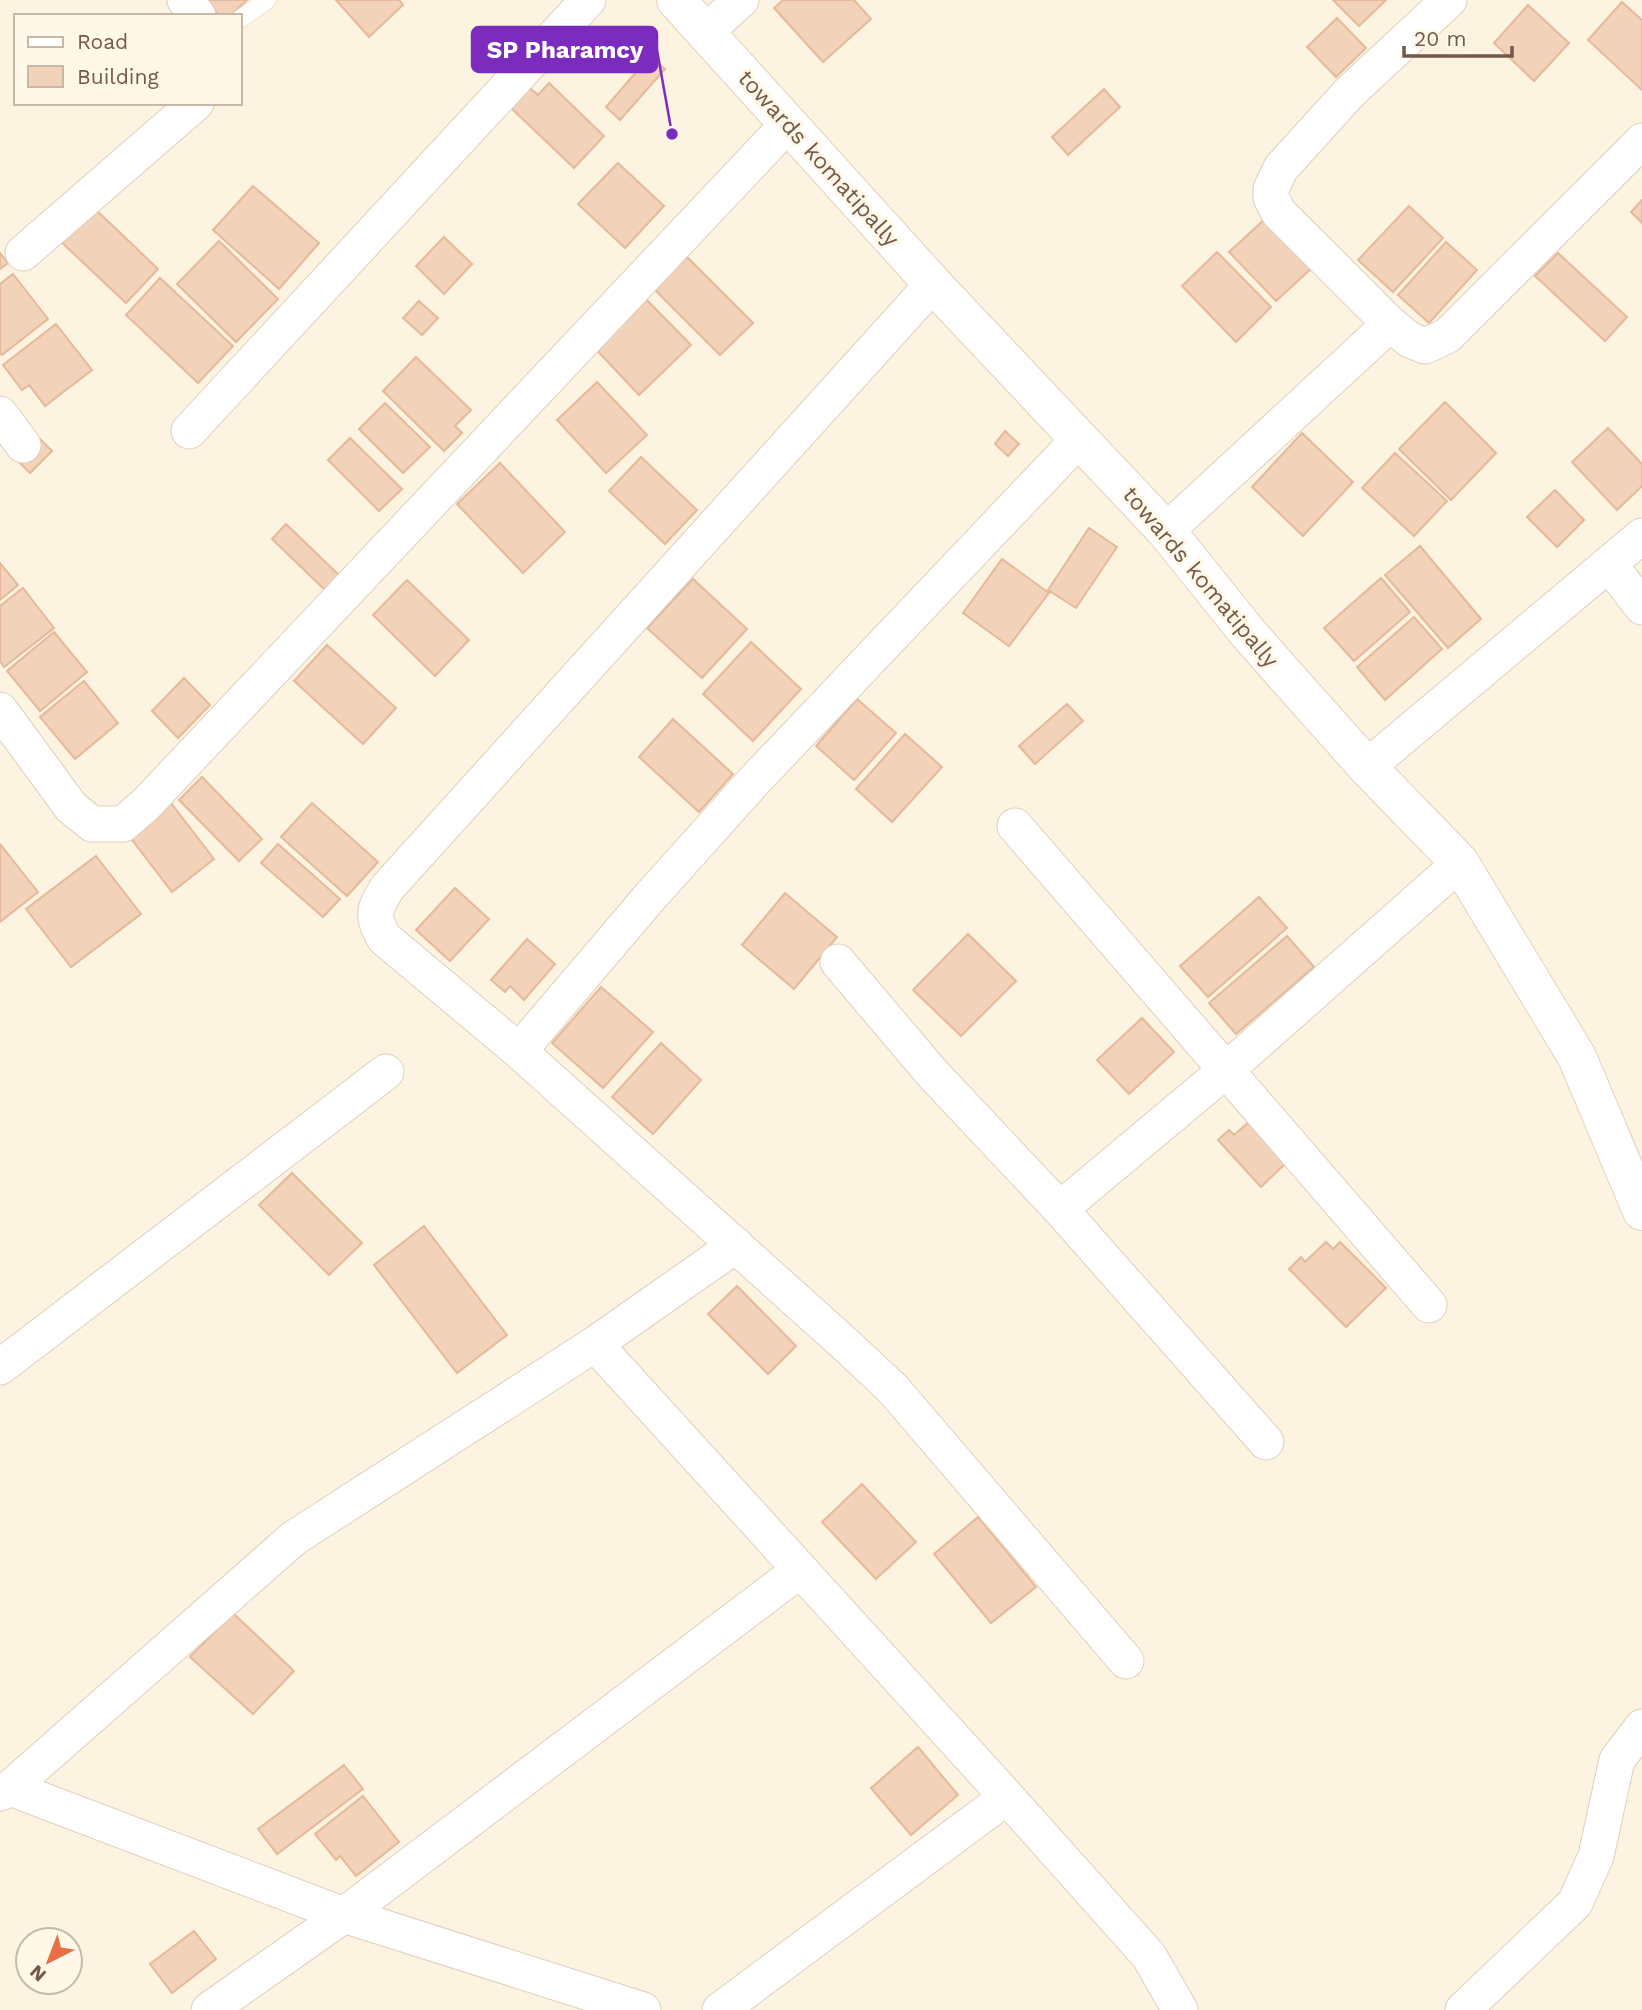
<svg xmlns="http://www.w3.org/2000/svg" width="1642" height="2010" font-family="'Work Sans',sans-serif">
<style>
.building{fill:#f2d2b9;stroke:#e5b999;stroke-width:2}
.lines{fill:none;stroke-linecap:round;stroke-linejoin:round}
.lane-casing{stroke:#e0cfbd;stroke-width:19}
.street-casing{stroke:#e0cfbd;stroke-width:37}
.secondary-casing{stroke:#e6d0bb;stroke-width:40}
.lane{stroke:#fff;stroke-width:18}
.street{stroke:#fff;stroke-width:35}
.secondary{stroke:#fff;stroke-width:38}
.labels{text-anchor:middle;stroke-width:6;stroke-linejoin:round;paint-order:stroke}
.street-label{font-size:23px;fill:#745948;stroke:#fff7e7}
.leader{fill:none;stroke:#7b2cbf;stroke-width:2.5}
.callout-dot{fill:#7b2cbf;stroke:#fff7e7;stroke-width:2.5}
.callout{fill:#7b2cbf;stroke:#7b2cbf;stroke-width:2.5}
.callout-label{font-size:24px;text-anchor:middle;font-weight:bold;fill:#fff}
</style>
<rect width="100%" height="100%" fill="#fcf3e1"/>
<path class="building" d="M204,0h43l-17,16h-10z
M336,0h63l4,5 -34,32z
M783,0h71l17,19 -48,43 -49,-54z
M1333,0h53l-27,26z
M1622,2l20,18v70l-54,-50z
M1528,5l41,38 -35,38 -40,-38z
M1337,18l29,30 -30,29 -29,-30z
M650,56l15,13 -45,51 -14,-13z
M549,83l55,53 -30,32 -64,-61 20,-19 8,7z
M1104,89l16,18 -52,48 -16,-18z
M618,163l46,43 -39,42 -47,-44z
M253,186l66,57 -40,46 -66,-59z
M1642,200v23l-11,-11z
M92,206l66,63 -32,34 -67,-63z
M1409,206l34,32 -50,54 -35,-32z
M1266,218l47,49 -37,34 -47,-49z
M444,237l28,27 -28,30 -28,-28z
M219,241l59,58 -42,43 -59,-58z
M1446,242l31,28 -48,53 -31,-28z
M1217,252l54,55 -35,35 -54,-56z
M0,253l8,10 -8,6z
M1558,253l69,64 -22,24 -70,-65z
M687,257l66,66 -33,32 -66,-66z
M13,274l35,45 -46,36 -2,-2v-69z
M160,278l73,68 -35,37 -72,-68z
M641,294l50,51 -52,50 -49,-52z
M419,301l19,17 -16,17 -19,-17z
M56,324l36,46 -47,36 -16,-21 -7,5 -19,-25z
M416,357l55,53 -16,16 7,7 -18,18 -61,-60z
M597,382l50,53 -41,38 -49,-53z
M1445,402l51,51 -45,47 -52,-51z
M385,403l45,44 -27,26 -44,-44z
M1608,428l34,36v22l-25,24 -45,-48z
M1005,431l14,13 -11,12 -13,-12z
M1302,433l51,49 -50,54 -51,-49z
M35,434l17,17 -22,22 -17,-17z
M350,438l52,51 -23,22 -51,-51z
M1395,453l52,48 -33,35 -52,-48z
M641,457l56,53 -32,34 -56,-53z
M500,463l65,69 -42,41 -66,-69z
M1555,490l29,30 -27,27 -30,-30z
M286,524l55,53 -14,15 -55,-53z
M1089,528l28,19 -41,61 -28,-18z
M1420,546l61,73 -33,29 -63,-73z
M1002,559l47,34 -40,53 -46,-33z
M0,563l18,22 -18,15z
M1381,578l29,34 -56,49 -30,-33z
M693,579l54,50 -45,49 -55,-50z
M407,580l62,60 -34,36 -62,-61z
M23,588l31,40 -50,39 -4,-6v-55z
M1414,617l28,32 -57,51 -28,-33z
M54,632l33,40 -47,39 -33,-40z
M751,642l50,47 -48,52 -50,-47z
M327,645l69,63 -33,36 -69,-63z
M184,678l26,27 -32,33 -26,-27z
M84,681l34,42 -43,36 -35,-42z
M857,699l39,34 -42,47 -38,-34z
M1067,704l16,17 -48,43 -16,-18z
M673,719l60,55 -34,38 -60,-55z
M905,734l37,33 -50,55 -36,-33z
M202,777l60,62 -23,22 -60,-61z
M171,803l43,56 -42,33 -43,-56z
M312,803l66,59 -31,34 -66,-59z
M0,844l38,48 -38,30z
M278,844l62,55 -17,18 -62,-54z
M96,856l45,58 -70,53 -45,-58z
M455,888l34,31 -39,42 -34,-31z
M785,893l52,44 -43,52 -52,-44z
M1259,897l28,31 -79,69 -28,-31z
M968,934l48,47 -55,55 -48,-46z
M1287,936l27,31 -78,67 -27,-31z
M527,939l28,25 -31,36 -14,-14 -5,6 -14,-12z
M601,987l52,45 -50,56 -51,-45z
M1142,1018l32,34 -45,42 -32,-34z
M661,1043l40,37 -48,54 -41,-37z
M1249,1122l37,41 -25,24 -43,-47 11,-10 5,5z
M292,1173l70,70 -33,32 -70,-70z
M424,1226l83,109 -50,38 -83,-108z
M1326,1242l7,7 7,-7 46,46 -40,39 -57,-58 12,-12 4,5z
M737,1286l59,60 -28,28 -60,-60z
M862,1484l54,58 -40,37 -54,-57z
M978,1517l58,70 -45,36 -57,-69z
M233,1613l61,58 -41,43 -63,-57z
M918,1747l40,48 -47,40 -40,-47z
M344,1765l19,24 -86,65 -19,-25z
M363,1796l36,46 -43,34 -16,-20 -4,4 -21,-26z
M194,1931l22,28 -44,34 -22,-29z"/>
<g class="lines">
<g class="lane-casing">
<path id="lane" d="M240,19l27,-19"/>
</g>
<g class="street-casing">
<path id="street" d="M185,0l13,16
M1449,0l-99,92 -69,76 -10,21v9l8,15 111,111 20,16 15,6 22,-10 195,-195
M705,32l36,-32
M23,253l173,-150
M933,284l-546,604c-13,22 -16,26 -3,50l135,113 326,293 48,45 233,272
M0,414l23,31
M189,431l399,-431
M1166,531l224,-207
M1609,564l33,43
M0,710l71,97 21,17h31l23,-20 642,-680
M1367,767l275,-231
M1015,826l414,479
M838,962l94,111 128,136
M519,1051l130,-153 105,-117 325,-342
M736,1245l-141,99 412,453 142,159 31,54
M0,1367l386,-295
M1266,1442l-206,-233 165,-138 235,-208
M10,1788l334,127 299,95
M0,1793l10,-5 284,-250 301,-194
M209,2010l135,-95 456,-345
M720,2010l287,-213
M1463,2010l112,-107 21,-47 21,-96 25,-33"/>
</g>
<g class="secondary-casing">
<path id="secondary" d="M676,0l257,284 233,247 82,102 36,41 83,93 93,96 117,194 65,154"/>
</g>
<use href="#lane" class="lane"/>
<use href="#street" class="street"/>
<use href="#secondary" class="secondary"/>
</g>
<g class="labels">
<g class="street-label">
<text transform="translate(819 158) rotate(48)" y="8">towards komatipally</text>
<text transform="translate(1201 577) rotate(50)" y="8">towards komatipally</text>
</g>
</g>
<path class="leader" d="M672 134L657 50"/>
<circle class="callout-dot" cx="672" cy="134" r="7"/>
<rect class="callout" x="472" y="27" width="185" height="45" rx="7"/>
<g class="callout-label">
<text x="565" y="58">SP Pharamcy</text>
</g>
<rect x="14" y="14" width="228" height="91" fill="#fff7e7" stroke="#c7b8a7" stroke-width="2"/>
<rect x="28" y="37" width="35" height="10" fill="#ffffff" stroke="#c7b8a7" stroke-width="2"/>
<text x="77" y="49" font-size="21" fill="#745948">Road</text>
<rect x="28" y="66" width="35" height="21" fill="#f2d2b9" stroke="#c7b8a7" stroke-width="2"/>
<text x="77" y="84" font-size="21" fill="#745948">Building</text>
<g transform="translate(49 1961) rotate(222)"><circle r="33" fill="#fff7e7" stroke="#c7b8a7" stroke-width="2"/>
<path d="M0-5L12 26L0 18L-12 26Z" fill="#e86f44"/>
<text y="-10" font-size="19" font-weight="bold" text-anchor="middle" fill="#745948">N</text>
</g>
<path d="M1404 46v10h108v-10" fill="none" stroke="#745948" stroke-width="3.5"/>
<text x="1414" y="46" font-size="21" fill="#745948" stroke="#fff7e7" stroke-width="5" paint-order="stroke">20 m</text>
</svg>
